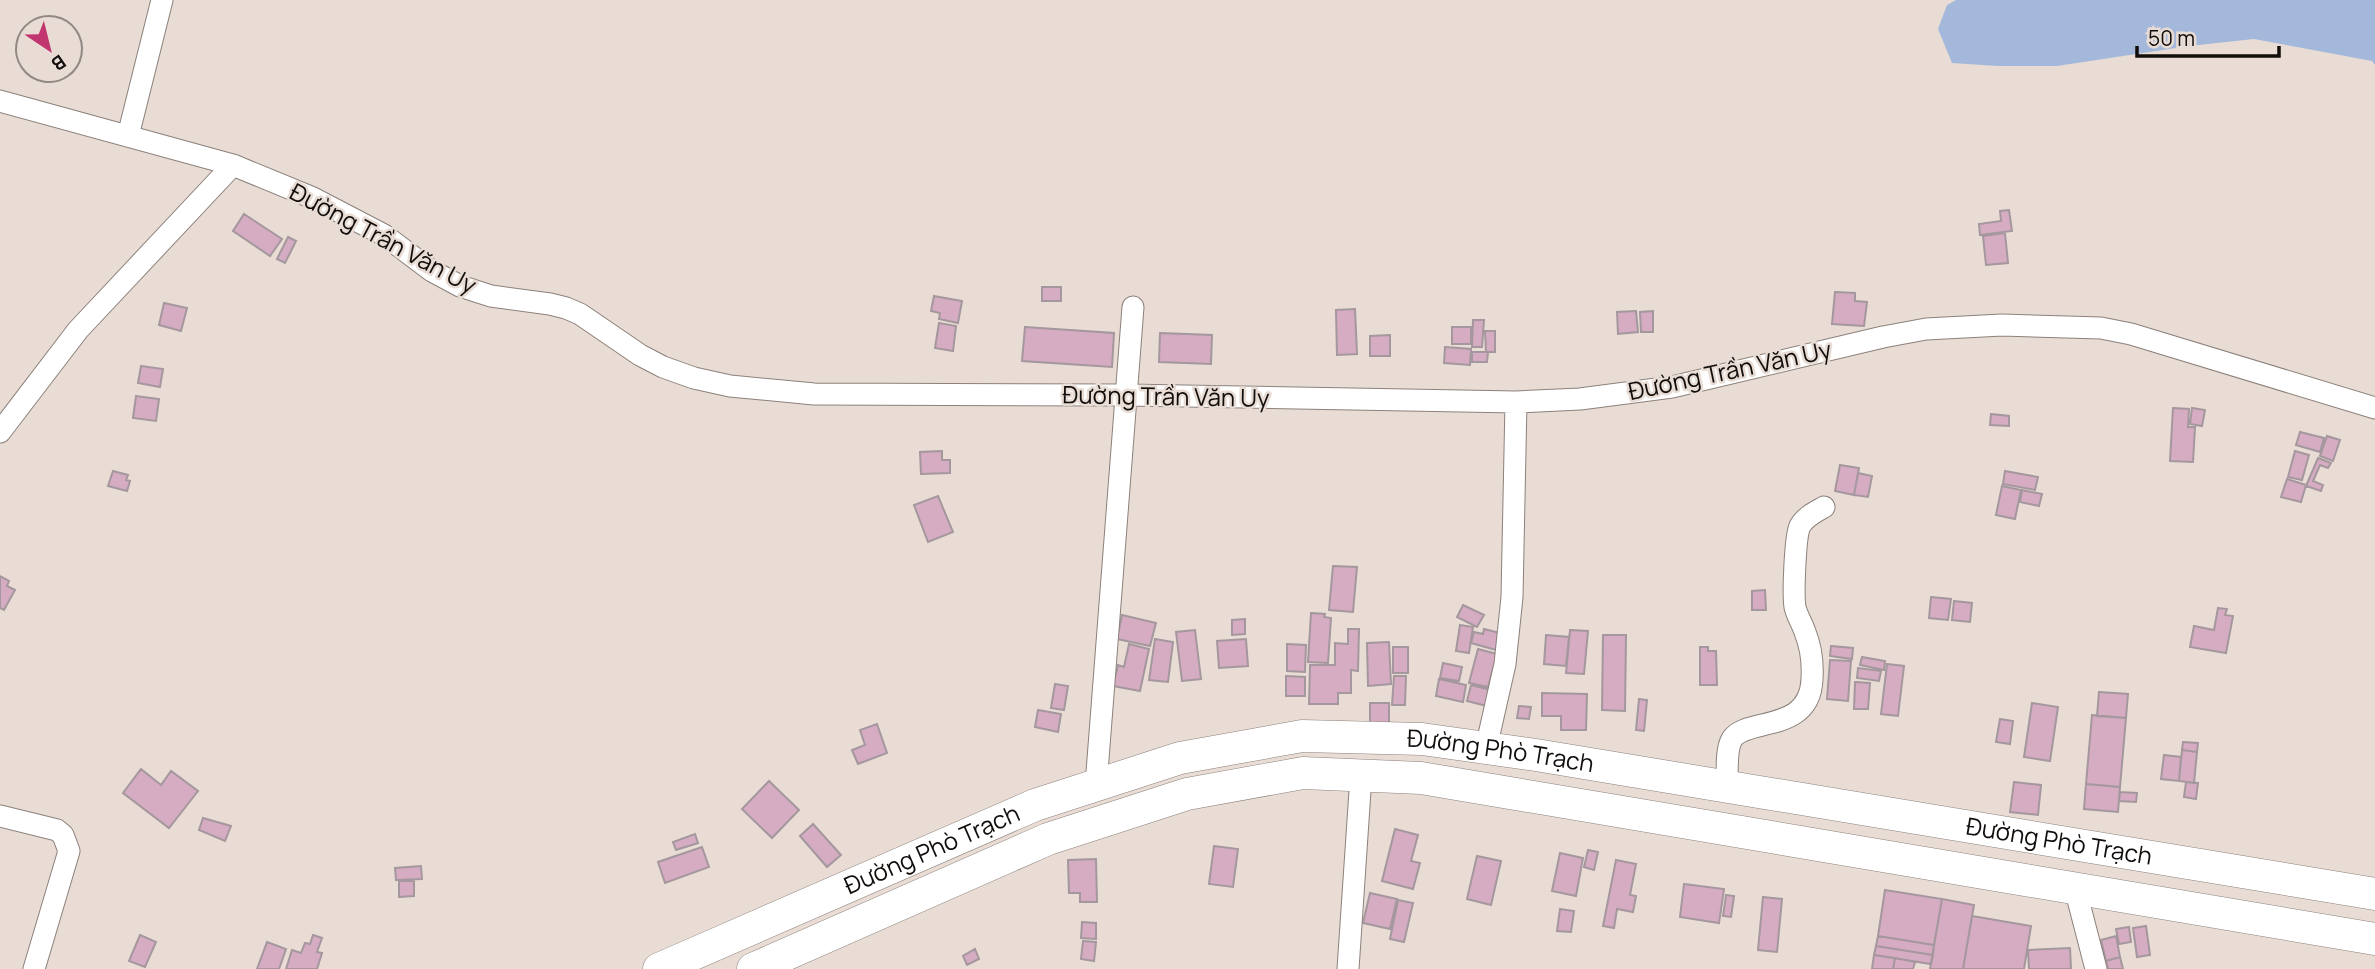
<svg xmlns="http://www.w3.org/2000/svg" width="2375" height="969" font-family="Manrope,sans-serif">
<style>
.water{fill:#a4b8dc}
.building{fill:#d6acc2;stroke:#a4979d;stroke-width:2}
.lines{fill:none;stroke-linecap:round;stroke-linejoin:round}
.minor-casing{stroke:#8c817b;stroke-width:23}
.highway-casing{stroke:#8c817b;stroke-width:33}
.minor{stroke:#fff;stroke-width:21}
.highway{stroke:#fff;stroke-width:32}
.labels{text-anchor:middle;stroke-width:5;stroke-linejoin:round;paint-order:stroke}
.street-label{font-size:24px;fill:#110d0b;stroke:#e8dcd5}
</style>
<rect width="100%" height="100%" fill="#e8dcd5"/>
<path class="water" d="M1956,0h419v65l-3,-4 -118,-22 -65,7 -132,20h-59l-46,-3 -14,-34 9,-24z"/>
<path class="building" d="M2009,210l3,21 -32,4 -1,-11 22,-3 -1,-10z
M244,214l38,25 -12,17 -37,-25z
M2005,233l3,30 -22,2 -3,-29z
M288,237l8,4 -11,22 -8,-4z
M1042,287h19v14h-19z
M1835,292l20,1v8l12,1 -3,24 -32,-2z
M934,296l28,5 -4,22 -19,-4 1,-6 -9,-2z
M164,303l23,5 -6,23 -22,-6z
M1355,309l2,45 -20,1 -1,-45z
M1636,311l2,21 -20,2 -1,-22z
M1653,311v21h-12l-1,-20z
M1473,320h11l-2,27h-10z
M939,323l17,3 -3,25 -18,-3z
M1025,327l89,6 -2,34 -90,-6z
M1452,327h19v17h-19z
M1485,331h10v21h-9z
M1160,333l52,2 -1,29 -52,-2z
M1390,335v21h-20v-20z
M1445,347l26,2 -1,16 -26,-2z
M1472,352h16l-1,10h-15z
M141,366l22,3 -3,18 -22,-4z
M136,396l23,3 -3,22 -23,-3z
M2173,408l16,1 -1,18h7l-2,35 -23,-1z
M2192,408l13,2 -3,16 -12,-2z
M1991,414l18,2v10l-19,-1z
M2300,432l24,6 -4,14 -24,-7z
M2327,436l13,4 -7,21 -13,-5z
M942,451v9h8v13l-29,1 -1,-22z
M2295,451l14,4 -7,25 -14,-3z
M2318,458l13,5 -3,5 -8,-3 -7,16 10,4 -2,6 -15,-5z
M1840,465l19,3 -5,27 -19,-4z
M113,471l15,4 -2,5 4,1 -3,10 -19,-5z
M2005,471l33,6 -3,13 -32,-6z
M1858,473l14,3 -4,21 -14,-2z
M2287,479l19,6 -5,17 -20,-5z
M2002,486l19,4 -6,29 -19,-4z
M2022,490l20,4 -3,12 -19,-4z
M938,496l15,36 -25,10 -14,-37z
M1333,566l24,1 -4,45 -24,-2z
M0,576l9,5 -2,5 8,4 -11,20 -4,-2z
M1765,590l1,20h-14v-19z
M1931,597l20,2 -3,21 -19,-2z
M1954,601l18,2 -2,19 -18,-2z
M1463,605l21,10 -7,12 -20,-10z
M2218,608l9,1 -2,6 8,1 -7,37 -36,-6 4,-21 20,4z
M1311,613l14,1 -1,3 7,1 -3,45 -20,-1z
M1122,615l34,8 -6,23 -33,-7z
M1245,619v15l-13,1v-15z
M1460,625l13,2 -4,26 -13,-2z
M1348,629h11l-1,42 -7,-1v23h-13v11h-29l1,-39h25v-22l13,1z
M1484,629l16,4 -4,17 -25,-7 3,-11 9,2z
M1195,630l6,49 -19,2 -6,-49z
M1570,630l18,1 -4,43 -18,-1z
M1546,635l23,2 -3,29 -22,-2z
M1603,635h23l-1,76 -23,-1z
M1155,639l18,3 -5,40 -19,-2z
M1246,639l2,27 -29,2 -2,-27z
M1389,642l2,42 -23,2 -1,-43z
M1129,644l20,5 -9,42 -27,-5 5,-21 6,2z
M1287,644l19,1 -1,27 -18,-1z
M1831,646l22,2 -1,11 -22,-3z
M1393,647h15v26h-15z
M1700,647h8v4h8l1,34h-17z
M1478,649l19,5 -9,33 -19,-4z
M1862,657l23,4 -1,9 -24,-5z
M1830,660l21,1 -3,40 -21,-2z
M1443,663l19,4 -3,14 -19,-3z
M1887,664l17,2 -6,50 -17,-2z
M1858,668l23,3 -2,10 -22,-3z
M1286,676l19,1v19h-19z
M1394,676h12l-1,29h-13z
M1439,679l27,6 -3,17 -27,-6z
M1855,682l15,1 -2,26h-14z
M1055,684l13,2 -4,24 -13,-2z
M1471,685l20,5 -4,16 -20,-5z
M2099,692l29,2 -2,24 -29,-2z
M1542,693l45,1 -1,36h-25v-14h-19z
M1639,699l8,1 -3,31 -8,-1z
M1370,703h19v24h-19z
M2032,703l26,4 -8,54 -26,-4z
M1519,706l12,1 -2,12 -12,-1z
M1038,710l23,4 -3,18 -23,-5z
M2092,715l34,3 -6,69 -34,-3z
M2000,719l13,2 -3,23 -14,-2z
M877,724l10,29 -29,11 -6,-14 13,-5 -5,-15z
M2183,742l15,1 -1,9 -15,-2z
M2182,750l15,2 -3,31 -15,-2z
M2164,755l17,2 -2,24 -18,-2z
M141,769l20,16 10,-14 27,20 -29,37 -46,-35z
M769,781l30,29 -27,28 -30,-29z
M2014,782l27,3 -3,30 -28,-3z
M2186,782l12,1 -2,16 -12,-2z
M2086,784l34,3 -2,25 -34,-3z
M2120,792l17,1 -1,9 -17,-1z
M203,818l28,8 -6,15 -26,-11z
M813,824l28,31 -14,12 -27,-31z
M1395,829l23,6 -7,26 9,2 -7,26 -31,-8z
M695,834l3,9 -22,7 -3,-8z
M1214,846l24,3 -5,38 -24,-3z
M702,847l7,20 -44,16 -7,-21z
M1588,850l10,2 -4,18 -10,-3z
M1560,853l23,5 -7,38 -24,-5z
M1477,856l24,5 -10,44 -24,-6z
M1096,859l1,43h-17v-9h-11l-1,-33z
M1616,860l20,4 -6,31 6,1 -3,16 -16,-3 -3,19 -11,-2z
M421,866l1,13 -26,1 -1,-12z
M399,881h15v15l-15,1z
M1684,884l40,5 -5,34 -39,-6z
M1885,890l57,9 -8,46 -56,-9z
M1370,893l27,6 -7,30 -27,-6z
M1726,895l8,1 -3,21 -8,-1z
M1763,897l19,2 -5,53 -19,-2z
M1942,899l32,6 -11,64h-33z
M1398,900l15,3 -9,39 -14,-3z
M1560,909l14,2 -3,21 -14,-1z
M1972,916l59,10 -7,43h-61z
M1082,922l14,1v16l-15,-1z
M2146,926l4,29 -13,2 -4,-29z
M2129,927l2,15 -12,2 -3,-15z
M140,935l16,7 -11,25 -16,-6z
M313,935l9,3 -5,14 5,1 -5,16h-31l6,-19 9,3 4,-10 5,1z
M1878,936l56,9 -1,10 -57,-9z
M2116,936l4,21 -14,4 -5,-21z
M1083,941l13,1 -2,19 -13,-2z
M267,942l19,7 -7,20h-22z
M1876,946l57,9 -2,9 -57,-9z
M2070,948l1,21h-42l-1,-19z
M975,949l4,10 -12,6 -4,-9z
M1874,955l21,3 -2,11h-21z
M2120,957l3,12h-15l-2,-8z
M1895,958l20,4 -2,7h-20z"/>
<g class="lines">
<g class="minor-casing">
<path id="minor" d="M0,101l233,64 80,33 71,37 48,36 28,15 31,10 59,8 16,4 14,6 60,41 23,12 31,11 36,8 84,8 312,1 390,7 64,-3 92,-12 211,-50 43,-8 76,-4 99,3 30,6 244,74
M128,136l34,-136
M0,432l78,-102 155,-165
M1486,748l19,-84 7,-67 4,-195
M1096,785l37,-478
M1727,787c1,-13 -2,-36 5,-48 14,-22 78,-5 80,-60 1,-16 -1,-32 -7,-47 -3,-9 -8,-16 -10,-25 -2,-12 0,-71 5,-81 5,-9 15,-14 24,-19
M0,816l57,14 6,5 6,16 -35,118
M2075,888l21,81
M1348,969l13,-193"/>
</g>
<g class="highway-casing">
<g id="highway">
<path id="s1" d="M659,969l376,-164 145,-47 122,-22 120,3 114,16 839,139"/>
<path d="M753,969l295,-130 139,-45 116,-21 118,5 954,161"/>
</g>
</g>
<use href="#minor" class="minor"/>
<use href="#highway" class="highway"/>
</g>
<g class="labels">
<g class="street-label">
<text transform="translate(383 239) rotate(28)" y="8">Đường Trần Văn Uy</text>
<text transform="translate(1730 371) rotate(-12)" y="8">Đường Trần Văn Uy</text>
<text transform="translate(1166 397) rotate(1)" y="8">Đường Trần Văn Uy</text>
<text dy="8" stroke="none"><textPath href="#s1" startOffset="886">Đường Phò Trạch</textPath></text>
<text dy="8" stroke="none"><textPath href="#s1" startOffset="1452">Đường Phò Trạch</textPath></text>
<text dy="8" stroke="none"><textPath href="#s1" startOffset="298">Đường Phò Trạch</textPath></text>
</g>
</g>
<g transform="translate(49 49) rotate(145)"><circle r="33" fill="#e8dcd5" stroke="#928984" stroke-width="2"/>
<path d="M0-5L12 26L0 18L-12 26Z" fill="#c1366f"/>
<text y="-10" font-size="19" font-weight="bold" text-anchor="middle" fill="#110d0b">B</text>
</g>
<path d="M2137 46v10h142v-10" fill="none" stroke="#110d0b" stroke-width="3.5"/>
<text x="2148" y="46" font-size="21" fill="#110d0b" stroke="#e8dcd5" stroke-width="5" paint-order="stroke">50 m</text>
</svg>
